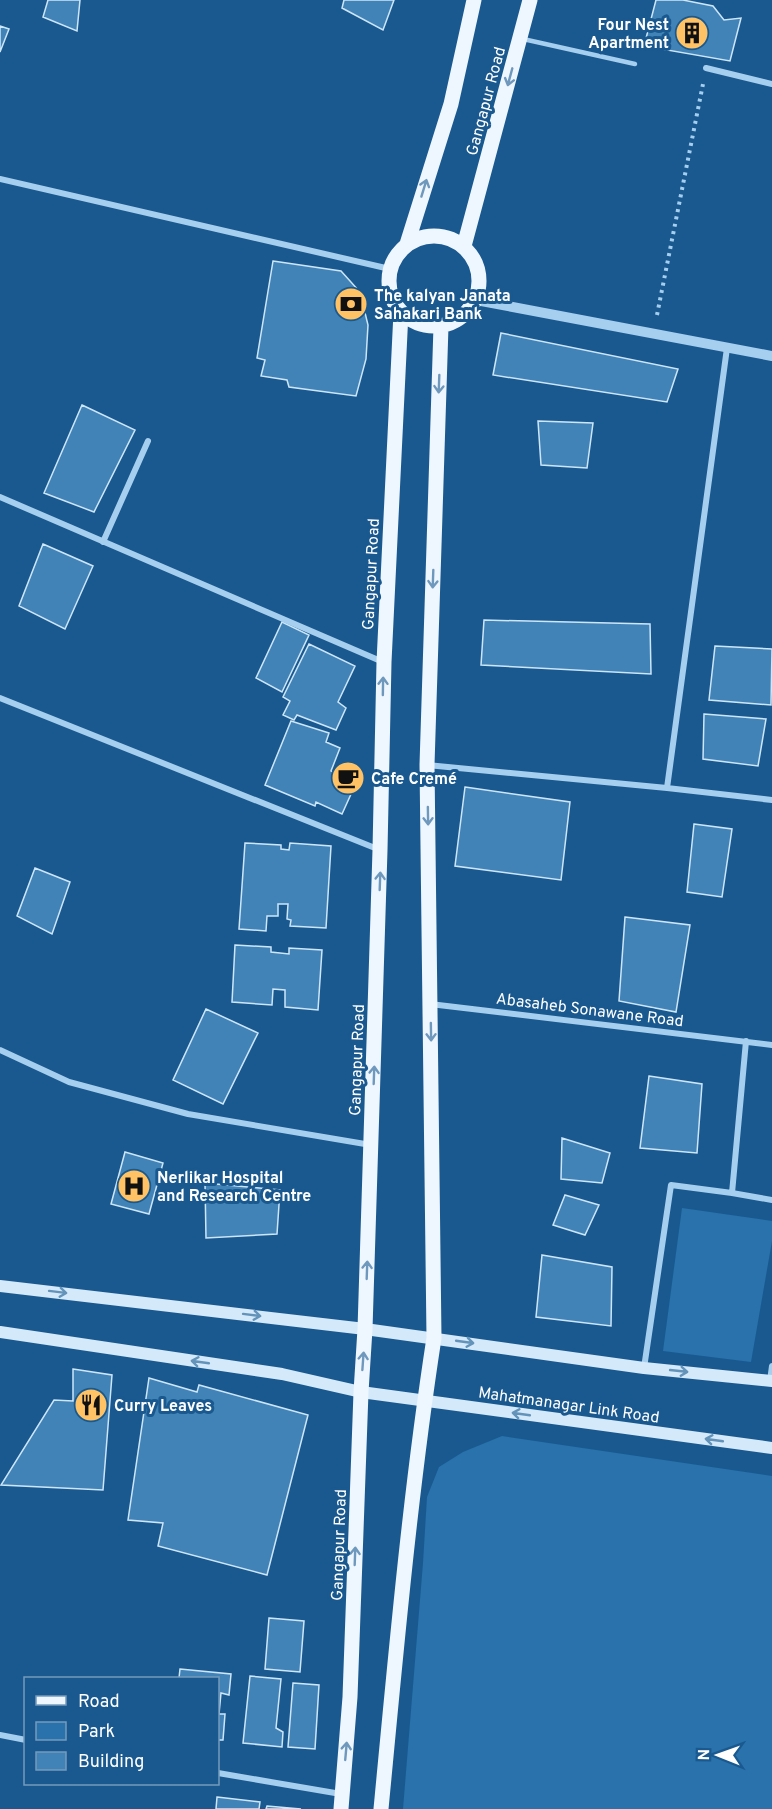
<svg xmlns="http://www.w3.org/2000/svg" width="772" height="1809" font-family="Overpass,sans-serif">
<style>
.green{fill:#2972ab}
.building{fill:#4283b7;stroke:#cde6fa;stroke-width:1.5}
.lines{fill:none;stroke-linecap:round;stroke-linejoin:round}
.path{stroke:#a6cfef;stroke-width:4;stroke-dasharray:3 4.5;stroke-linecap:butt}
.service{stroke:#a6cfef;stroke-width:4.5}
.minor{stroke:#a6cfef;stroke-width:6}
.tertiary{stroke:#a6cfef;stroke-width:10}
.secondary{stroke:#d4e9fa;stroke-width:12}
.primary{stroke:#eef6ff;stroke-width:15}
.oneway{stroke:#6e98bc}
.oneway2{stroke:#6493ba}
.labels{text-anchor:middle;stroke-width:6;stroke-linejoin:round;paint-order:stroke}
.poi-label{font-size:16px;font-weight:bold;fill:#fff;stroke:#19598f;text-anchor:start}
.street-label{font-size:16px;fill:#fff;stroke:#19598f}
</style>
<rect width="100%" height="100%" fill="#19598f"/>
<path class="green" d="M682,1208l90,13v20l-21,121 -88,-11z
M502,1436l270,40v333h-369l20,-246 4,-66 12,-30 24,-15z"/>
<path class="building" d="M48,0h32l-3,31 -34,-14z
M344,0h50l-11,30 -41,-22z
M656,0h27l30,6 11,14 17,-2 -11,43 -86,-15z
M0,26l9,3 -9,23z
M273,261l68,10 19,21 8,33 -2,34 -10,37 -67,-9 -2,-7 -26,-4 4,-16 -8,-2z
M501,333l177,36 -11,33 -174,-27z
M82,405l53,25 -41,82 -50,-19z
M538,421l55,2 -6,45 -46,-3z
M43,544l50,22 -28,63 -46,-23z
M484,620l166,4 1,50 -170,-9z
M282,622l27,13 -27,57 -26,-14z
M309,644l46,22 -17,36 8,6 -10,22 -39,-15 -3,5 -11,-5 7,-14 -7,-4z
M715,646l57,3 -1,56 -62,-5z
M704,714l62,5 -8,47 -55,-7z
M291,721l38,12 -3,9 14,6 -9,23 25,12 -14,31 -26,-12 -1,4 -50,-21z
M465,787l105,15 -9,78 -106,-14z
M694,824l38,5 -10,68 -35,-5z
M245,843l36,2v4l8,1 1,-7 41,3 -5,82 -36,-2 1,-6 -4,-1 1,-15h-10v12h-11l-1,15 -27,-2z
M35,868l35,14 -18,52 -35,-18z
M625,917l65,8 -14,87 -57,-11z
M235,945l36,2v5l18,2v-6l33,2 -4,60 -33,-3v-17l-12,-1 -1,16 -40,-3z
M206,1009l52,24 -35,71 -50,-24z
M649,1076l53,8 -5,69 -57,-5z
M562,1138l48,15 -8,30 -41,-4z
M125,1152l38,11 -14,51 -38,-10z
M205,1183l75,7 -3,44 -71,4z
M565,1195l34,10 -14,30 -32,-10z
M542,1255l70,12 -1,59 -75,-9z
M73,1369l39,6 -9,115 -102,-5 53,-85 19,1z
M149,1378l48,14 2,-7 109,30 -41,160 -109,-29 5,-23 -35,-3z
M269,1618l35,3 -4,51 -35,-3z
M180,1669l51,5 -2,21 -8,-2 -2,21h6l-2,26h-5v-62h-39z
M250,1676l31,3 -5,49 7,4 -1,15 -39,-4z
M293,1683l26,2 -4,64 -27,-2z
M217,1797l43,5 -1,7h-43z
M267,1806l34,3h-35z"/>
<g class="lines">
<path class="path" d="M657,315l46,-231"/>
<path class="service" d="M523,39l112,25"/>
<path class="minor" d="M706,68l66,16
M0,179l390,90
M0,497l383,165
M103,542l45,-101
M0,698l380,152
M427,765l240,23 105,12
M667,788l60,-440
M430,1004l342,41
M746,1041l-14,152 40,7
M0,1050l69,32 119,32 183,31
M644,1368l27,-183 61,8
M770,1381l2,-15
M0,1735l26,5
M218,1773l123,21"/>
<path class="tertiary" d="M476,300l296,56"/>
<path class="secondary" d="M0,1286l365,43 279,39 128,13
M0,1332l282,42 79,18 411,56"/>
<path class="primary" d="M389 281a45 45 0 1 1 90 0a45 45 0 1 1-90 0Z
M407,244l44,-140 23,-104
M464,246l66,-246
M341,1809l9,-112 11,-305 4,-63 15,-479 4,-188 17,-350
M381,1809c15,-157 29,-315 53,-471l-7,-573 14,-439"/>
</g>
<defs><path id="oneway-shaft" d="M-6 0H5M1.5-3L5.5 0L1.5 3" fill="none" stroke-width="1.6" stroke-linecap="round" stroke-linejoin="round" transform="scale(1.5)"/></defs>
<g class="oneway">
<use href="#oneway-shaft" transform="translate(510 77) rotate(105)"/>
<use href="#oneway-shaft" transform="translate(424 188) rotate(-73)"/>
<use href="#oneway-shaft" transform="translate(439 384) rotate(92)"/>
<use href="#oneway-shaft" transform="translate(433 579) rotate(92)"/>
<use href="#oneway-shaft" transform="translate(383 686) rotate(-89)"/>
<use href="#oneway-shaft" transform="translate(428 816) rotate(89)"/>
<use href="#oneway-shaft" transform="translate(380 881) rotate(-88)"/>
<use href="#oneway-shaft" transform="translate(431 1032) rotate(89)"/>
<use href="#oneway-shaft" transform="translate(374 1075) rotate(-88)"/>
<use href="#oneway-shaft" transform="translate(367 1270) rotate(-88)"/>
<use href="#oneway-shaft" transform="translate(363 1361) rotate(-86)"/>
<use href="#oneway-shaft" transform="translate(355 1556) rotate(-88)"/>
<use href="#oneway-shaft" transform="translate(346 1751) rotate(-85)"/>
</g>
<g class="oneway2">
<use href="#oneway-shaft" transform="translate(58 1292) rotate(7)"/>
<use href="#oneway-shaft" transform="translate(252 1315) rotate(7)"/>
<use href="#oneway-shaft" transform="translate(465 1342) rotate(8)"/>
<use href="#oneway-shaft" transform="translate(200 1362) rotate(-172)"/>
<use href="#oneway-shaft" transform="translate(679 1371) rotate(6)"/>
<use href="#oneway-shaft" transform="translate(521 1414) rotate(-172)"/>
<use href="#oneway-shaft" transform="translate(714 1440) rotate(-172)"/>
</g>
<defs>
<g id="building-disc" transform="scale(1.725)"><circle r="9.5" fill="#ffc264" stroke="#19598f"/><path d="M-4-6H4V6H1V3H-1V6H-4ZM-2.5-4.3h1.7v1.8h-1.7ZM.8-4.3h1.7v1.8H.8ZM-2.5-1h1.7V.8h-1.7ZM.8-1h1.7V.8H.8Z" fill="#111"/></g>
<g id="bank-disc" transform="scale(1.725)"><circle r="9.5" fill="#ffc264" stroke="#19598f"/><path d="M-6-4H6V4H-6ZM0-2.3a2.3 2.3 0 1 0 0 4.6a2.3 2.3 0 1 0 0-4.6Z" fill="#111"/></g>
<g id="cafe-disc" transform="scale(1.725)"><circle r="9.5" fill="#ffc264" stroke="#19598f"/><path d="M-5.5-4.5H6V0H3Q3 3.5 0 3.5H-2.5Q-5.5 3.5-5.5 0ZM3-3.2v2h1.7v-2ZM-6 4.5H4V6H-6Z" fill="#111"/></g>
<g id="hospital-disc" transform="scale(1.725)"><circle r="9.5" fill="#ffc264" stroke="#19598f"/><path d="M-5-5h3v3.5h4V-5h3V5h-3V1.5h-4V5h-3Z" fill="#111"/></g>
<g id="restaurant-disc" transform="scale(1.725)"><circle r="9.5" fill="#ffc264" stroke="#19598f"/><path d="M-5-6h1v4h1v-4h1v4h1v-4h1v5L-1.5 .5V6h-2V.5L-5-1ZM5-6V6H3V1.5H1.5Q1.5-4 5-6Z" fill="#111"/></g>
</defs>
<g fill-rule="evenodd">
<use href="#building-disc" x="692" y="33"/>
<use href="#bank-disc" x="351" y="304"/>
<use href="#cafe-disc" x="348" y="778"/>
<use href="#hospital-disc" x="134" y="1186"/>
<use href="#restaurant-disc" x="91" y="1405"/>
</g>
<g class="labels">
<g class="poi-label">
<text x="669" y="30" text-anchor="end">Four Nest<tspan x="669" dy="18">Apartment</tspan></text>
<text x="374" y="301">The kalyan Janata<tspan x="374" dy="18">Sahakari Bank</tspan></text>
<text x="371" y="784">Cafe Cremé</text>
<text x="157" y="1183">Nerlikar Hospital<tspan x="157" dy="18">and Research Centre</tspan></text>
<text x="114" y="1411">Curry Leaves</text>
</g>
<g class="street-label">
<text transform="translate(485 101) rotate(-75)" y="6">Gangapur Road</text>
<text transform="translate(370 574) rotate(-87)" y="6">Gangapur Road</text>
<text transform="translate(590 1009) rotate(7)" y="6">Abasaheb Sonawane Road</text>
<text transform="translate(356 1060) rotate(-88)" y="6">Gangapur Road</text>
<text transform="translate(569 1404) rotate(8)" y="6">Mahatmanagar Link Road</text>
<text transform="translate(338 1545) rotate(-88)" y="6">Gangapur Road</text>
</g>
</g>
<rect x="24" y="1677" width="195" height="108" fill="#19598f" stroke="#759bbc" stroke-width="1.5"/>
<rect x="36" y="1696" width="30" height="9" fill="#eef6ff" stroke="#759bbc" stroke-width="1.5"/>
<text x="78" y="1707" font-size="18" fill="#ffffff">Road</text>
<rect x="36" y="1722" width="30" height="18" fill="#2972ab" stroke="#759bbc" stroke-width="1.5"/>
<text x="78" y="1737" font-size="18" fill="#ffffff">Park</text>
<rect x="36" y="1752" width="30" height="18" fill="#4283b7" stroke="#759bbc" stroke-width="1.5"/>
<text x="78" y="1767" font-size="18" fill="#ffffff">Building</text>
<g transform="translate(718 1755) rotate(271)" stroke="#19598f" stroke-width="4.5" paint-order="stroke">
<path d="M0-4.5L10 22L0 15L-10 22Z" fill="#ffffff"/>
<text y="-9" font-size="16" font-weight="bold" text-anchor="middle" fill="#ffffff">N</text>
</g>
</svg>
